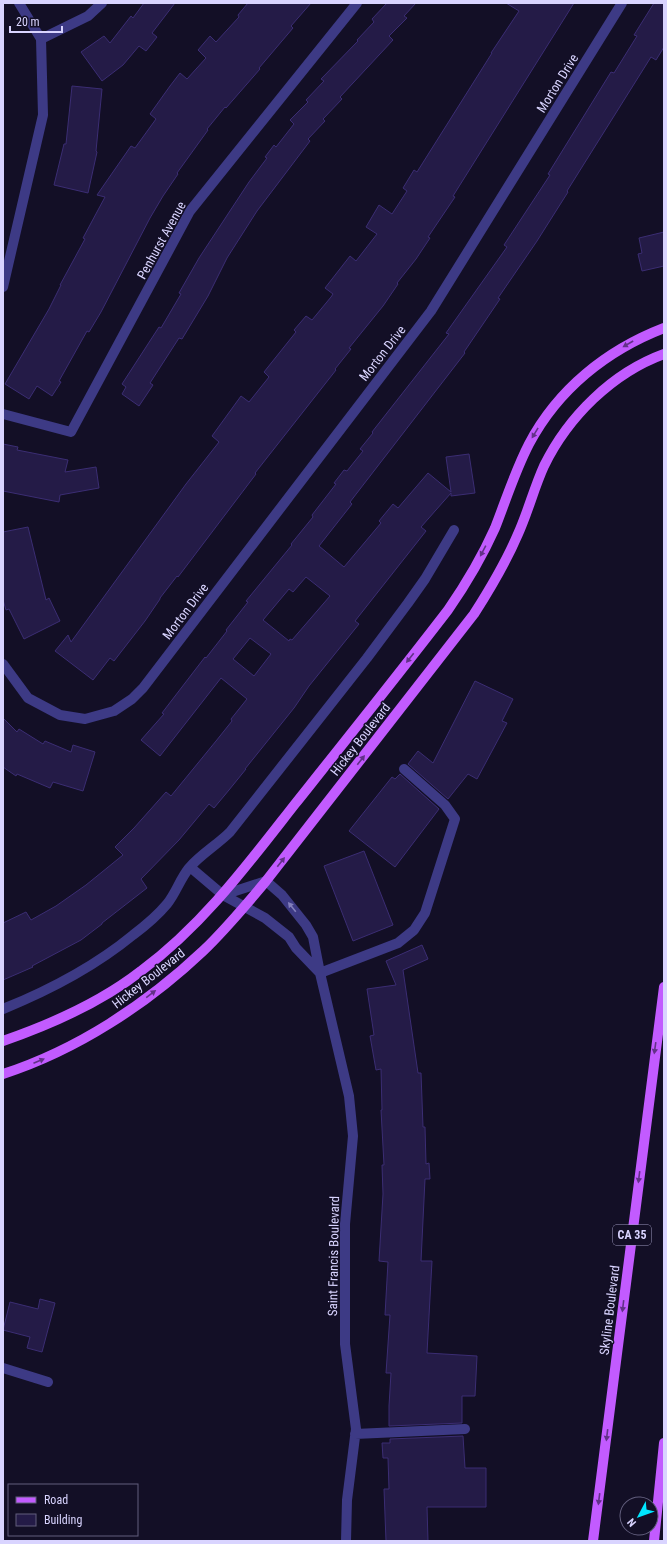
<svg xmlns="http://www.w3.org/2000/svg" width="667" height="1544" font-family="'Roboto Condensed',sans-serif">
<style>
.building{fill:#241b47;stroke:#3b2d73;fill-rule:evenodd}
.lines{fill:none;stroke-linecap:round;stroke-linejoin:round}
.minor{stroke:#3d3a85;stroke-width:10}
.major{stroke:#c25bff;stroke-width:10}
.oneway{fill:#623188}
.oneway2{fill:#837fbc}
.labels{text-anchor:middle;stroke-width:3;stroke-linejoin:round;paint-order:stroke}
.shield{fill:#130f26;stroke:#9e99be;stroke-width:1}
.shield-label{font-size:12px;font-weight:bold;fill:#d9d4ff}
.street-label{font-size:13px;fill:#d9d4ff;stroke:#130f26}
</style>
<rect width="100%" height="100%" fill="#130f26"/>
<path class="building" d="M144,3h31l-23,30 5,4 -11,14 -7,-5 -16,19 -21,16 -21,-29 23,-16 6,7 21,-27 2,2z
M248,3h63l-20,23 2,2 -34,40 1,1 -34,39 -1,-1 -18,22 1,1 -31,43 1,1 -15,22 -13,22 -49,94 -12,20 -2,-1 -28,50 2,1 -9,14 -15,-10 -8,13 -24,-15 44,-75 12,-24h-1l25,-46 -2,-1 22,-41 -8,-2 34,-49 4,2 21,-29 -6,-5 20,-28 10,-13 7,6 19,-21 -8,-8 12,-14 6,6 23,-25 -1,-2z
M387,3h29l-12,13 3,2 -18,18 4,4 -53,57 2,2 -19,20 2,2 -17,18 2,2 -53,70 -30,47 -19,38 -26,43 -3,-1 -29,45 3,2 -14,21 -17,-12 4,-7 -4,-3 37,-57 2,1 20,-34 -2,-1 20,-35 50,-76 18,-24 -2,-1 9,-12 2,2 18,-23 -4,-4 18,-18 -2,-2 18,-19 -3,-2 37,-38 -1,-1 17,-18 -2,-3z
M506,3h68l-121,193 2,1 -27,40 2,1 -14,21 -19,24 1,1 -15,22 -34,42 2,1 -16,20 1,1 -81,103 1,1 -78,103 -1,-1 -17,22v1l-15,22 -31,40 -4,-3 -17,22 -38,-29 13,-16 3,7 115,-158 33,-42 -7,-6 29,-40 8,6 20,-25 -5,-5 32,-40 -2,-2 12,-14 6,4 19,-23 2,-3 -8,-6 25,-32 6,5 21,-27 -11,-7 13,-22 13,9 15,-23 -4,-3 11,-18 3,2 75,-119h-1l28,-42z
M654,3h10v44l-8,13 -5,-3 -84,134 1,1 -31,49 -39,57 2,1 -36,53 1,1 -115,149 2,2 -33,42 25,21 37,-44 -2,-2 14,-17 5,4 30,-35 23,19 -5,-35 23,-3 6,39 -24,3v-3l-30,34 5,4 -71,90 4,3 -50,62 -15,22 -49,61h1l-17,21 -15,18 -5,-4 -30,36 -38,39 6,9 -45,35v1l-21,16 -49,26 1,1 -30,13v-57l23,-11 5,8 25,-14 30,-21 37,-30 -8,-8 19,-19 32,-36 5,4 45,-55 16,-20 -1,-2 16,-20 -26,-21 -61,78 -19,-16 23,-26 -2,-1 43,-56 1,1 21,-27 -1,-1 22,-28 -2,-1 46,-56 -1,-1 22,-27 -1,-2 24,-31 -2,-1 10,-13 3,1 16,-20 -3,-2 13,-16 -1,-1 77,-98 -3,-1 61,-86 -3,-2 46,-70 -2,-1 63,-102 3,1 23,-37 -3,-1zM306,577l24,19 -38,44 -2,-1 -1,2 -26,-21 26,-31 4,3zM250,638l21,16 -17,22 -21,-17z
M72,86l30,3 -6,62 1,1 -9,41 -34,-8 10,-41h2z
M664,232v34l-22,5 -4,-17 4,-1 -3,-15z
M3,444l15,3 -1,3 51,10 -3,12 31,-5 3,21 -39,7 -1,7 -56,-11z
M28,527l18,73 3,-2 11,23 -36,18 -15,-30 -3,1 -3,-10v-68z
M475,681l38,18 -11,22 5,2 -30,56 -9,-5 -20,25 -40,-35 10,-13 15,12z
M3,718l14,14 2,-3 24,15 2,-3 26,11 2,-7 22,7 -12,39 -30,-9 -3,6 -33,-14 -1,2 -13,-9z
M400,774l39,35 -44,58 -46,-36 43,-54 3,2z
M364,851l29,74 -40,16 -29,-75z
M422,945l6,14 -25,11 15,103h3l2,54h2l1,37 3,-1 1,16h-5l-4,82h11l-5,92 50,3 -2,40h-13v27l-73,3v-20l2,-33h-5l4,-58h-5l3,-53 -9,-1 4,-67 -1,-29h2l-3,-55h1l-1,-41 -5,1 -6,-34 4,-1 -7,-46 29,-4 -10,-24z
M40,1299l15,4 -13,49 -15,-4 3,-11 -27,-7 7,-28 28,7z
M463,1436l2,32h21v39h-59l1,34h-42l-2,-52h5l-1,-31h-5l-1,-15h8v-4z"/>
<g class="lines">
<path class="minor" d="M41,39l47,-23 14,-13
M3,287l40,-172 -2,-76 -22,-36
M3,414l68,18 119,-221 167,-208
M3,664l25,34 32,17 25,4 29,-8 18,-12 11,-11 288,-377 191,-308
M190,867l33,28 42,23 24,19 7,11 24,25
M223,895l43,-14 16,14 24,30 7,12 7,36 29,123 4,40 -8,88v120l11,85 -9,71 -1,41
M320,973l78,-30 16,-13 11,-17 30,-94 -10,-14 -41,-36
M3,1009c47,-19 91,-42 130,-74 12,-9 24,-19 34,-31 9,-11 13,-25 22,-36 12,-14 28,-23 41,-36l137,-174 41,-55 17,-24 29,-49
M3,1368l45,14
M355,1434l110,-5"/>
<path class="major" d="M3,1041c49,-17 97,-38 138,-70 62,-46 107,-107 154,-167 51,-64 103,-129 153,-194 18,-26 34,-53 47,-82 11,-28 20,-57 34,-84 29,-55 78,-94 135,-116
M3,1074c74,-24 144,-70 200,-123 23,-22 43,-46 63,-70l208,-267c16,-25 32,-52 44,-80 10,-22 16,-46 26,-68 24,-49 68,-93 120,-112
M593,1541l71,-554
M654,1541l10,-98"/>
</g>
<defs><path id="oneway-solid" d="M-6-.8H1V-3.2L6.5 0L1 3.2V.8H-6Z"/></defs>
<g class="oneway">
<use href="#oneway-solid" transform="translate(628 344) rotate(150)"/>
<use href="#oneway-solid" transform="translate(535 433) rotate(121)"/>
<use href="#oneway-solid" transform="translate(483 551) rotate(118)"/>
<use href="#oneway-solid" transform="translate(410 658) rotate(128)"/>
<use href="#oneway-solid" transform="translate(361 760) rotate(-52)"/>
<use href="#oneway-solid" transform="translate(281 862) rotate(-52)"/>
<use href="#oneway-solid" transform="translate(151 994) rotate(-37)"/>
<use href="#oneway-solid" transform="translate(655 1048) rotate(98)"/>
<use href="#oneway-solid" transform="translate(39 1061) rotate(-23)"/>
<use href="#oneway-solid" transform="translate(639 1177) rotate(97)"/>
<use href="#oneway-solid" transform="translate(623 1306) rotate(97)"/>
<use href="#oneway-solid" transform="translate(607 1435) rotate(97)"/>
<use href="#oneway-solid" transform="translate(599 1499) rotate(97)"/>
</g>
<use class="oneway2" href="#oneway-solid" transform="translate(292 907) rotate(-129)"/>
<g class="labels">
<rect class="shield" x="613" y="1225" width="38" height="20" rx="3"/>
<g class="shield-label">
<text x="632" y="1239">CA 35</text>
</g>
<g class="street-label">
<text transform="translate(557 83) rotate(-58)" y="5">Morton Drive</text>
<text transform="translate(161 240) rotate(-61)" y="5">Penhurst Avenue</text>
<text transform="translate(382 353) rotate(-52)" y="5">Morton Drive</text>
<text transform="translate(185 611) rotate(-53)" y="5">Morton Drive</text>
<text transform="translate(360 739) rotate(-52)" y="5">Hickey Boulevard</text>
<text transform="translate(148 978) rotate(-38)" y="5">Hickey Boulevard</text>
<text transform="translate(333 1256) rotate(-89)" y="5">Saint Francis Boulevard</text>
<text transform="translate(609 1310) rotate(-83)" y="5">Skyline Boulevard</text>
</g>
</g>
<rect width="667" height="1544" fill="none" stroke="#d9d4ff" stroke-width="8"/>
<rect x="8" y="1484" width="130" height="52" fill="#130f26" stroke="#625e7d"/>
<rect x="16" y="1497" width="20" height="6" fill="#c25bff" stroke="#625e7d"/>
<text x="44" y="1504" font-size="12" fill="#d9d4ff">Road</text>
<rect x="16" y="1514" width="20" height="12" fill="#241b47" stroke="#625e7d"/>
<text x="44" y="1524" font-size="12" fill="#d9d4ff">Building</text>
<g transform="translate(639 1516) rotate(229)"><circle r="19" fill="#130f26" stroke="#625e7d"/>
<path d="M0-3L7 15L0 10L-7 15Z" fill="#00e5ff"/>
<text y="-6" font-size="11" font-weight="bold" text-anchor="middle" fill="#d9d4ff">N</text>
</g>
<path d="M10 26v6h52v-6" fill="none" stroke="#d9d4ff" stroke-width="2"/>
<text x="16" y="26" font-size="12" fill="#d9d4ff" stroke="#130f26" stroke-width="3" paint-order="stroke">20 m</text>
</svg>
